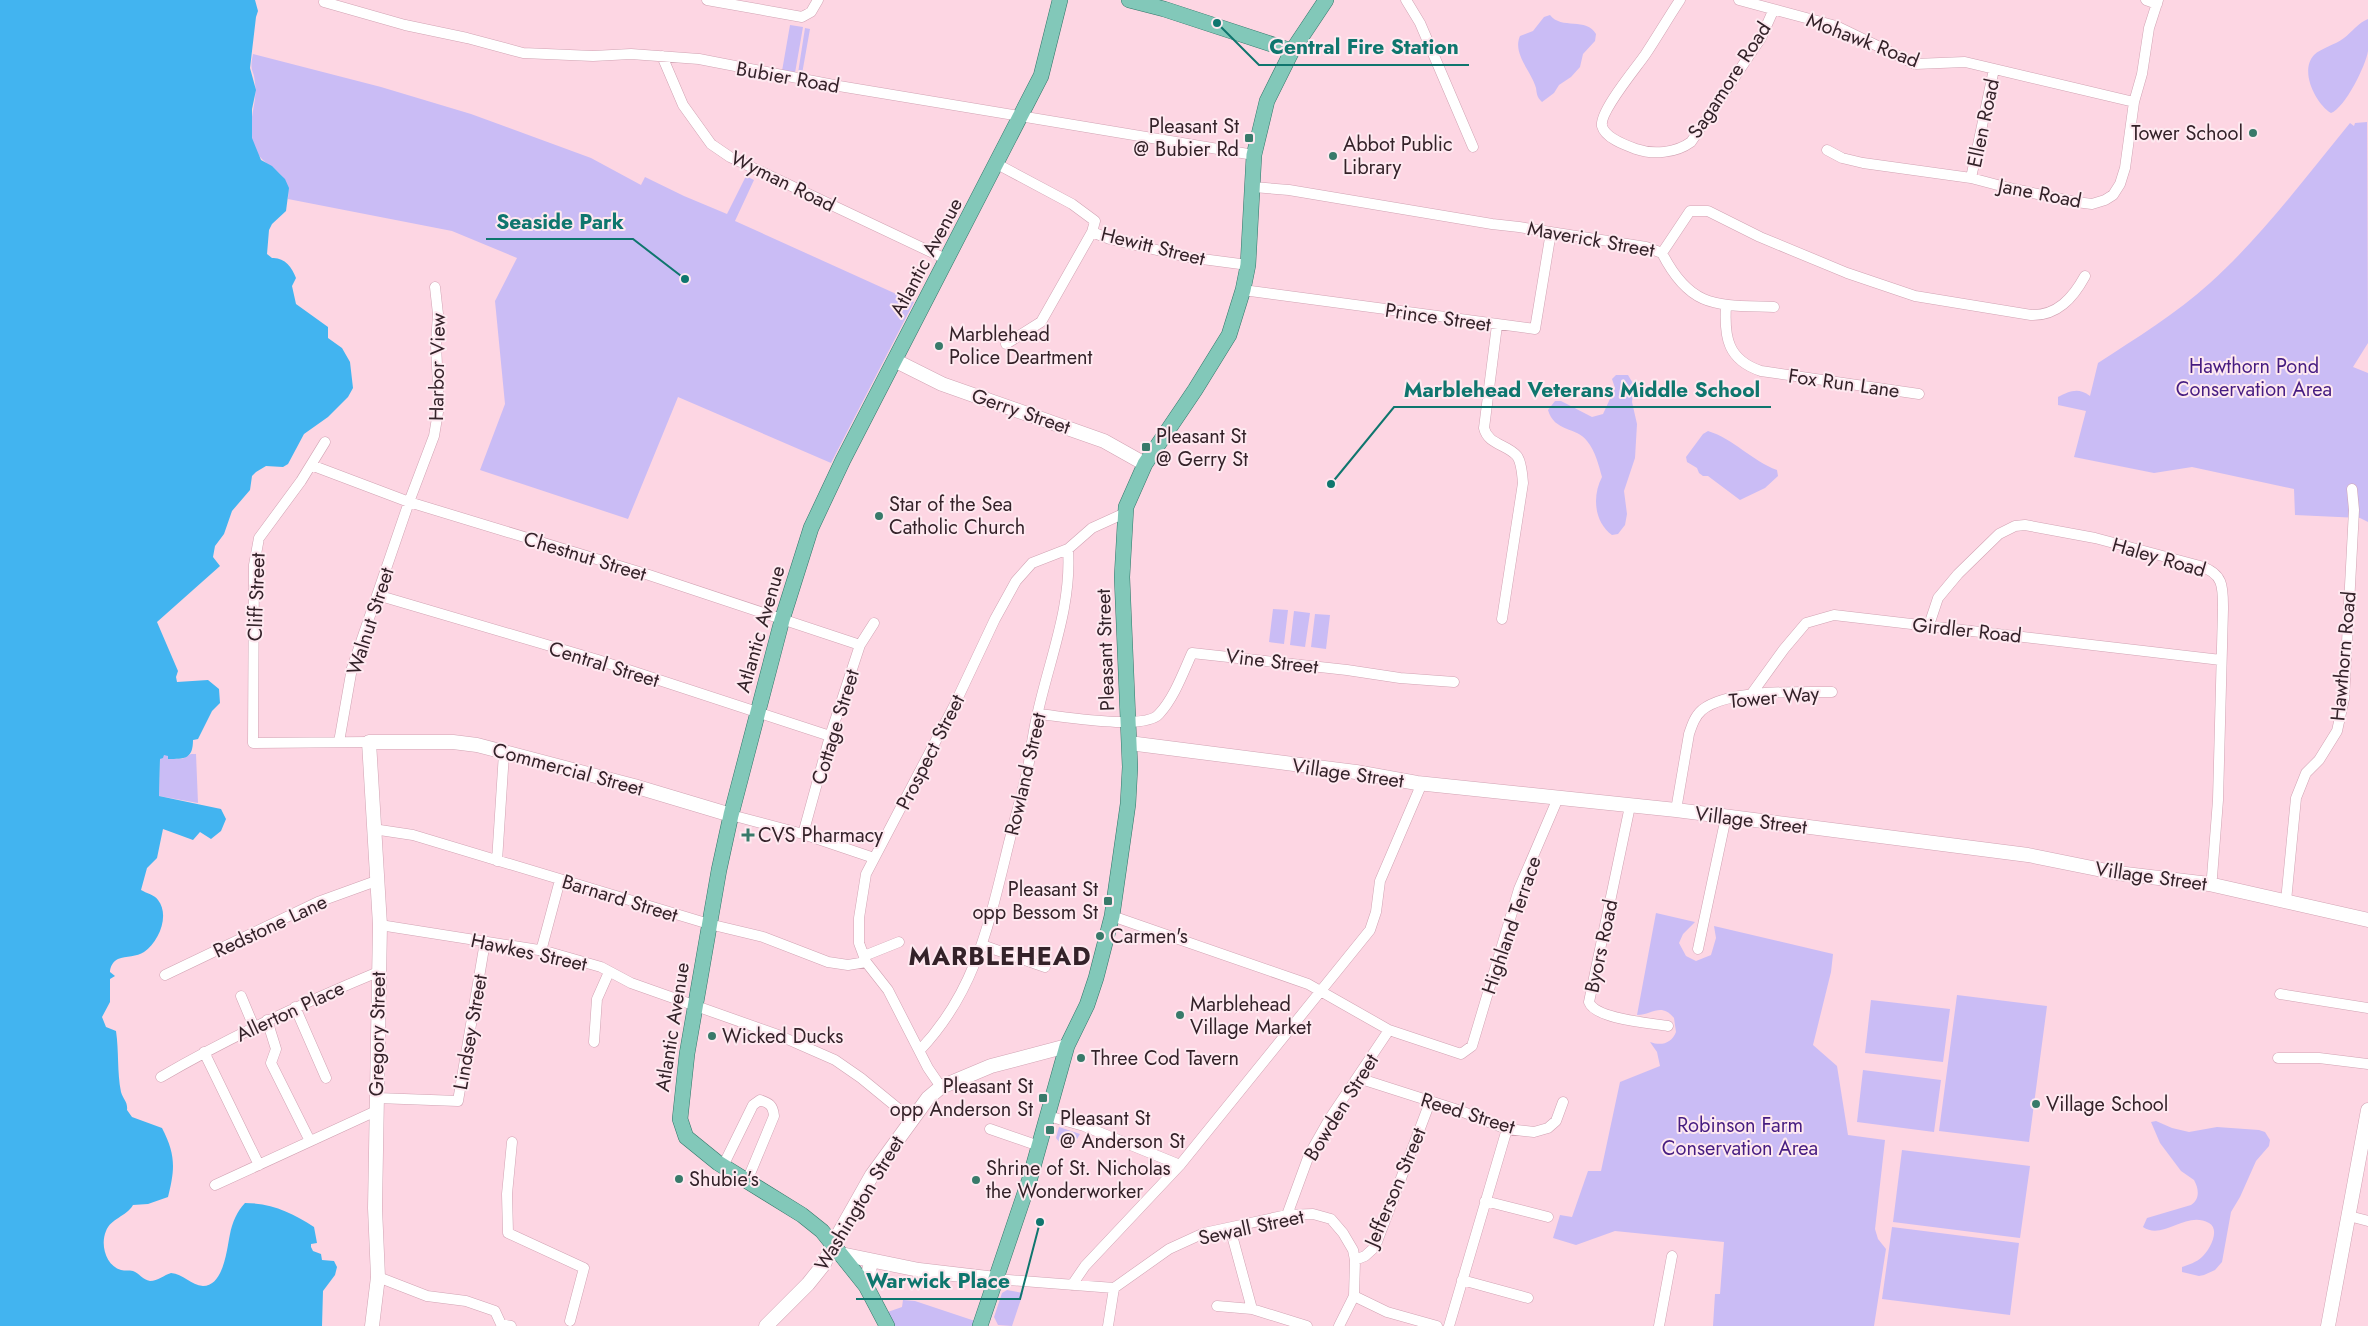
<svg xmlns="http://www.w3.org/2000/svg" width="2368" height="1326" font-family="Jost,sans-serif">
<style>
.green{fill:#cabcf5}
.water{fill:#42b4f0}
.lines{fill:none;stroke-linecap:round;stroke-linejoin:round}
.street-casing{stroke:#d1a3b3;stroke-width:11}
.secondary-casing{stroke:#d1a3b3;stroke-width:15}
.primary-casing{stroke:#317669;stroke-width:16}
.street{stroke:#fff;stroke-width:10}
.secondary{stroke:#fff;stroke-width:14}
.primary{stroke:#82c8b9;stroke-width:15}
.poi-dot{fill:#387a6a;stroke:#fee9f0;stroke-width:2}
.labels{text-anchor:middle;stroke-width:4;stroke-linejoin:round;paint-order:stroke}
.street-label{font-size:20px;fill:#342229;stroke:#fee9f0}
.poi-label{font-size:20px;fill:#342229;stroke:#fee9f0;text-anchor:start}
.park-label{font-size:20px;fill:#461c81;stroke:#fee9f0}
.district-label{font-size:25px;font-weight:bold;letter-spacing:1px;fill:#342229;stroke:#fee9f0}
.leader{fill:none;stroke:#0f766e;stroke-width:2}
.callout-dot{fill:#0f766e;stroke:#fee9f0;stroke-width:2}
.callout-label{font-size:21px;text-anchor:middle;font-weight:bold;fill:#0f766e;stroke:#fee9f0;stroke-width:4;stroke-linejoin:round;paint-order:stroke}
</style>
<rect width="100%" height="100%" fill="#fdd6e3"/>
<path class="green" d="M1550,15c11,15 37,2 46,19l-1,7 -12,13 -3,13 -9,10 -12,8 -5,8 -12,9c-5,-5 -5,-7 -6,-14 -4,-16 -24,-34 -16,-52l13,-5 11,-14z
M2368,19c0,10 0,22 0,32 -2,14 -23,57 -37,62 -15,-9 -32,-42 -17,-58 7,-7 21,-10 30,-17 8,-6 14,-15 24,-19z
M790,25l13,2 -8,46 -13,-2z
M805,28l5,1 -8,45 -4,-1z
M253,54l128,33 90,27 120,44 50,27 4,-8 39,19 43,18 19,-38 8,4 -19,41 179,81 -83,161 -153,-66 -50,122 -148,-49 25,-66 -10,-103 22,-43 -65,-27 -164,-32c3,-31 -23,-28 -34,-51 -9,-22 4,-43 1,-65 -1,-15 -6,-10 -2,-29z
M2367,122l1,221 -15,24 15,6v149l-8,-4 -65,-3 -1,-26 -102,-22 -38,6 -80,-16 12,-46 -28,-6v-8c12,-6 20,-10 32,-1l8,-33c38,-25 78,-49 112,-80 52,-47 95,-105 140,-160l4,3 1,-3z
M1616,375h12l6,10 -2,17 5,22 -2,34 -11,33 3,23 -2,11 -7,9 -6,1c-18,-13 -20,-39 -10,-58 -3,-11 -7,-27 -15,-36 -10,-14 -33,-9 -39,-31l7,-9h6l31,16 11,-3 12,-26 -3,-9z
M1708,431c26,8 44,30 69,39l1,6 -13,12 -25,12 -32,-24h-5l-4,-3 -2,-5 -10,-6 -1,-5 17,-23z
M1273,609l15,1 -4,34 -15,-2z
M1294,611l16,2 -5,34 -15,-2z
M1315,614l15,1 -4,34 -15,-2z
M191,754h5l2,49 -39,-7 1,-37 3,-4h5v4h14z
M1656,913l39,9 -12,12 -4,9 7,13 10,5 15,-6 5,-17 -2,-12 119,28 -2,18 -18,73 24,21 11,69 37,5 -10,89 3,10 8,10 -12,77h-161l2,-32h5l4,-52 -109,-11 -39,14 -23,-7 7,-23 12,2 16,-46h13l19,-89 40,-16 -3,-14 -7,-10c11,4 21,2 26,-10l-2,-14c-13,-16 -22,-3 -37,-3z
M1957,995l90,11 -18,136 -90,-11z
M1871,1000l79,9 -7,53 -78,-9z
M1863,1070l78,10 -7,52 -77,-10z
M2156,1121l16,7 17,4 28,-5 42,3 6,2 5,8 -1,6 -13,15 -16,36 -9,15 -9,50 -7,8 -11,5 -5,1 -17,-4v-5c6,-2 15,-5 20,-10 7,-6 19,-27 7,-34 -23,-13 -46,18 -66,4l4,-9 44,-13c9,-6 8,-16 3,-25l-13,-9 -21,-28 -9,-21z
M1059,1127l21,7 -3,5 -8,-1 -2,9 -3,1 -8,-10z
M1902,1150l128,16 -10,72 -127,-16z
M1892,1227l127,16 -9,72 -128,-16z
M1007,1290l16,3 -11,33 -14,-1 -4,-8 8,-24z
M903,1300l12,1 66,22 -1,3h-93l-5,-12 20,-7z"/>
<path class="water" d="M0,0h255l3,11 -2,6 -6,51 6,22 -4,19v29l9,22 11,6 13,13 4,9 -3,23 -14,13 -3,6 -2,24 5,4c12,-1 20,9 24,20l-4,8 4,18 32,23v11l14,10 8,14 3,26 -5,9 -20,20 -24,17 -16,30 -5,3 -17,-1 -10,6 -4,4 -2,14 -18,21 -8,23 -9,12 -2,11 7,9 -63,56 21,49 -2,6 1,5 31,-2 11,9 1,14 -8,8 -14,28 -5,1c0,19 -8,19 -25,19v-3l-4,-1 -1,3 -3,1 -1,37 62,13 5,10 -5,12 -10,8 -11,-7 -7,8 -30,-11 -6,29 -10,10 -6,22c5,3 14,5 17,10 12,15 1,42 -14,52 -7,5 -18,4 -26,7 -5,2 -8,8 -8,13l5,4 -5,3v23l-8,15 4,10 10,4c3,20 1,41 5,61 2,7 7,10 6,18l5,7 30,11c14,27 13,41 6,69l-20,7 -15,1c-7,12 -22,13 -27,26 -6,14 0,35 15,39 4,1 8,0 12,1 6,2 10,9 17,10 8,0 14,-6 21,-8 12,1 20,12 32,13 21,0 24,-38 27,-52 2,-11 7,-23 15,-31 27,0 48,10 69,24l3,16 -6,1v3l2,4 8,3 1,6 12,1 3,6 -2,8 -12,16 -1,35h-322z"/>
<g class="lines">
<g class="street-casing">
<path id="street" d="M707,0l95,17 9,-5 7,-12
M1406,0l14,23 53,124
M1680,0c-12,18 -23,37 -35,55 -9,13 -46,57 -43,71 3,12 23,19 34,23 17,6 40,4 55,-7l70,-104 12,-27
M1739,0l97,26 79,38 50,-2 169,40
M2146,0l11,4
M324,2l81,23 62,13 56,15 70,3 38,-2 68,5 140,27 415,69
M662,56l21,49 28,39 19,13 36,17 182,86
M1827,150l15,8 21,5 108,15 38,10 67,14 16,2 13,-4 8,-5 7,-11 5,-16 9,-66 8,-28 7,-46 9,-28
M997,164l75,40 23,17 -3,11 -51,90 -35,22
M1971,178l23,-109
M1253,187l36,3 203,34 27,3 127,20 16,6 28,-42h18l52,26 87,36 68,23 116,19c26,1 42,-17 54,-39
M1092,232l18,7 77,18 61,8
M1662,253c29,57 56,52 112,54
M1243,290l292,39 16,-97
M1726,306c-2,32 2,54 35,65l158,23
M1497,325l-13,103c4,17 23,16 33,28 5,7 5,18 6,27l-21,136
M325,442l-24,39 -42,57 -5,27 -1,178 116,-1
M311,465l98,37 240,73 211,70
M377,595l221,65 232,76
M1929,625l9,-27 20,-24 41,-40 16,-8 10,-1 70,13 105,28c24,8 23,21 23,43l-5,191 -6,77 -3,7
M1750,696l34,-47 22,-26 28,-8 387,45
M1038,714c23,2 107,17 121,0 15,-16 24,-41 33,-61l155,17 53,8 54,4
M339,742l13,-74 57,-166 25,-66 5,-30 -3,-61 2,-31 -3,-27
M1630,806l-41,196c6,17 61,21 79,24
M1676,810l13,-76c3,-9 6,-18 13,-24 26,-21 98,-18 130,-18
M731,815l72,19 71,24
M373,829l40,6 296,89 54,13 65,25 20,3 18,-3
M803,834l27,-98 30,-91 14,-22
M497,861l7,-108
M2286,901l10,-103 10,-25 13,-13 18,-29 7,-32 10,-189 -2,-21
M1112,916l196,68 81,46 72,24 11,-8 47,-157 39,-91
M380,925l165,26 56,16 30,16 147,52 57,25 26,18 50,41
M982,945l63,22
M1698,949l28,-132
M541,951l19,-71
M864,956l35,-14
M165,975l153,-73 58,-21
M2280,994l88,14
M241,996l13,31
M295,1007l31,71
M267,1020l9,29 -5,14 39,78
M594,1042l3,-43 12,-27
M920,1050c53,-56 67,-118 85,-191 7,-30 16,-61 23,-91 3,-18 5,-35 9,-52 12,-56 35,-109 31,-167l24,-21 33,-15
M204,1052l55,113
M2278,1058h41l49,6
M161,1077c70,-41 142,-74 217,-105
M1358,1078l100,32 49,19 27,3 14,-4 8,-7 7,-19
M941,1087l-13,-19 -40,-78 -22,-28 -7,-19v-25l7,-44 88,-168 41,-87 21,-38 16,-18 36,-14
M377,1098l81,3 27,-159
M1048,1116l36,10 96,39
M990,1129l49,17
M512,1142l-5,52 1,39 76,35 -14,53
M723,1166l30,-61 7,-5c9,3 13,5 14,16l-27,65
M215,1185l161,-74
M1485,1201l63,16
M1287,1215l22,-60 21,-37 59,-88
M2349,1216l19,5
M1230,1228l22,81 55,17
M1355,1260l10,-4 10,-9 55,-145
M378,1277l49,19 39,5 29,10 6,13 10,2
M996,1279l118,9
M1462,1280l66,18
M1072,1285l13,-19 95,-101 190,-235 6,-18 4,-31 42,-98
M1354,1296l33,16 50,14
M1217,1306l35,3
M1108,1326l6,-38 55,-39 35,-16 83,-18 26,-1 18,5 12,14 10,17 2,10 -1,36 -15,30
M1449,1326l58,-197
M1659,1326l13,-70"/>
</g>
<g class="secondary-casing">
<path id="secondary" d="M896,361l46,23 162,57 41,23
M1129,743l227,29 61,11 259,27 352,45 89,18 92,11 159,36
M841,1254l78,16 77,9
M866,1286l5,-25
M372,1326l6,-49 -3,-69 5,-283 -11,-183h84l24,3 157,41 97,29
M766,1326l42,-42 16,-20 9,-20 39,-69 56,-77 13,-11 50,-21 76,-20
M2328,1326l40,-216"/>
</g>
<g class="primary-casing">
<path id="primary" d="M1129,0l35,9 128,42
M887,1326l-21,-40 -44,-55 -20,-16 -84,-52 -32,-26 -6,-18 7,-65 32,-184 12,-55 51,-195 29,-92 32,-68 198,-384 19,-76
M980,1326l50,-148 37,-132 20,-41 9,-27 16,-62 16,-112 2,-37 -8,-190 4,-70 19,-43 50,-74 34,-55 14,-45 5,-25 6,-110 13,-54 25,-50 34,-51"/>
</g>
<use href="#street" class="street"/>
<use href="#secondary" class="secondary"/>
<use href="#primary" class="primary"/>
</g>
<g class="poi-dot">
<circle cx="2253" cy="133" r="5"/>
<rect x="1244" y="133" width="10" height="10" rx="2.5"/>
<circle cx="1333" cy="156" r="5"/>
<circle cx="939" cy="346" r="5"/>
<rect x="1141" y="442" width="10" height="10" rx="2.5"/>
<circle cx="879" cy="516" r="5"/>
<path d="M745.5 827.5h5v5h5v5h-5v5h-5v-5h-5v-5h5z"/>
<rect x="1103" y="896" width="10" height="10" rx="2.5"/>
<circle cx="1100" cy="936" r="5"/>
<circle cx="1180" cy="1015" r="5"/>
<circle cx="712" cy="1036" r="5"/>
<circle cx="1081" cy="1058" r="5"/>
<rect x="1038" y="1093" width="10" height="10" rx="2.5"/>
<circle cx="2036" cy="1104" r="5"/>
<rect x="1045" y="1125" width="10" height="10" rx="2.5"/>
<circle cx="679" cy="1179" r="5"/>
<circle cx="976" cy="1180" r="5"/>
</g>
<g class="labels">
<g class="street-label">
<text transform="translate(1863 40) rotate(21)" y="7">Mohawk Road</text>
<text transform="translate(788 77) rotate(10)" y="7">Bubier Road</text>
<text transform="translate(1729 80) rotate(-57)" y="7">Sagamore Road</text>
<text transform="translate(1983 123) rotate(-78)" y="7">Ellen Road</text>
<text transform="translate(783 181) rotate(26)" y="7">Wyman Road</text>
<text transform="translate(2040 193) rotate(11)" y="7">Jane Road</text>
<text transform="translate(1591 239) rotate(10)" y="7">Maverick Street</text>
<text transform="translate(1153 246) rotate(14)" y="7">Hewitt Street</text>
<text transform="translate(926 257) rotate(-62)" y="7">Atlantic Avenue</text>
<text transform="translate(1438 317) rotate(8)" y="7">Prince Street</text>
<text transform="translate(437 367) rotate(-89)" y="7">Harbor View</text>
<text transform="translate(1844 383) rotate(8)" y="7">Fox Run Lane</text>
<text transform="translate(1021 411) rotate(19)" y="7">Gerry Street</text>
<text transform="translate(585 556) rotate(17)" y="7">Chestnut Street</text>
<text transform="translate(2159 557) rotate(16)" y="7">Haley Road</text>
<text transform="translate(256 597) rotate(-88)" y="7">Cliff Street</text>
<text transform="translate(370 621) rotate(-72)" y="7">Walnut Street</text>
<text transform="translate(760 629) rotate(-74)" y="7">Atlantic Avenue</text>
<text transform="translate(1967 630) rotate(6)" y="7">Girdler Road</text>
<text transform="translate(1105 650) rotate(-92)" y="7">Pleasant Street</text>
<text transform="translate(2343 656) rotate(-85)" y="7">Hawthorn Road</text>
<text transform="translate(1272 661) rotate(7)" y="7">Vine Street</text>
<text transform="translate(604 664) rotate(17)" y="7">Central Street</text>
<text transform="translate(1774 697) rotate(-5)" y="7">Tower Way</text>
<text transform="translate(835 727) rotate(-73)" y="7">Cottage Street</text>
<text transform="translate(930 752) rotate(-63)" y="7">Prospect Street</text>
<text transform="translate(568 769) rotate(15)" y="7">Commercial Street</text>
<text transform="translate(1348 773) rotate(8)" y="7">Village Street</text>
<text transform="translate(1025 774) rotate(-77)" y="7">Rowland Street</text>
<text transform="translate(1751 820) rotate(7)" y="7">Village Street</text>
<text transform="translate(2151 876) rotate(8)" y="7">Village Street</text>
<text transform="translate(620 898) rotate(17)" y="7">Barnard Street</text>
<text transform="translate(1511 925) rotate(-71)" y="7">Highland Terrace</text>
<text transform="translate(270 926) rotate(-25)" y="7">Redstone Lane</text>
<text transform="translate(1601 946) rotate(-78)" y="7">Byors Road</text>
<text transform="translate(529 952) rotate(12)" y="7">Hawkes Street</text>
<text transform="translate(290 1011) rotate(-25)" y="7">Allerton Place</text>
<text transform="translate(672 1027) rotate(-81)" y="7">Atlantic Avenue</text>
<text transform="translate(470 1032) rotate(-80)" y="7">Lindsey Street</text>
<text transform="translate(377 1034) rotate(-89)" y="7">Gregory Street</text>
<text transform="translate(1341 1107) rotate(-58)" y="7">Bowden Street</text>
<text transform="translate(1468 1113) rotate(17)" y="7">Reed Street</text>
<text transform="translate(1395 1187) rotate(-67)" y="7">Jefferson Street</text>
<text transform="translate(859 1203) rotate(-59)" y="7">Washington Street</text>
<text transform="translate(1251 1227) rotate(-12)" y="7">Sewall Street</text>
</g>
<g class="poi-label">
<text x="1239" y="133" text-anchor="end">Pleasant St<tspan x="1239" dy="23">@ Bubier Rd</tspan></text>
<text x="2243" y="140" text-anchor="end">Tower School</text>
<text x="1343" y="151">Abbot Public<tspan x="1343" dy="23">Library</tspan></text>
<text x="949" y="341">Marblehead<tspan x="949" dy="23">Police Deartment</tspan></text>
<text x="1156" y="443">Pleasant St<tspan x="1156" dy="23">@ Gerry St</tspan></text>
<text x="889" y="511">Star of the Sea<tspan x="889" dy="23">Catholic Church</tspan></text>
<text x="758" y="842">CVS Pharmacy</text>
<text x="1098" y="896" text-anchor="end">Pleasant St<tspan x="1098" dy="23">opp Bessom St</tspan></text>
<text x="1110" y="943">Carmen's</text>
<text x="1190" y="1011">Marblehead<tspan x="1190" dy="23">Village Market</tspan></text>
<text x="722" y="1043">Wicked Ducks</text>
<text x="1091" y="1065">Three Cod Tavern</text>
<text x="1033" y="1093" text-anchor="end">Pleasant St<tspan x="1033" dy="23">opp Anderson St</tspan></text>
<text x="2046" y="1111">Village School</text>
<text x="1060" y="1125">Pleasant St<tspan x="1060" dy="23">@ Anderson St</tspan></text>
<text x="986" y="1175">Shrine of St. Nicholas<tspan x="986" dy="23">the Wonderworker</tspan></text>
<text x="689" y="1186">Shubie’s</text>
</g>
<g class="park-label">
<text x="2254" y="373">Hawthorn Pond<tspan x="2254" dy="23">Conservation Area</tspan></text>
<text x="1740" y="1132">Robinson Farm<tspan x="1740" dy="23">Conservation Area</tspan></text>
</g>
<g class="district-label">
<text x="1000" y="965">MARBLEHEAD</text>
</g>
</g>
<path class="leader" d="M1217 23L1259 65H1469M685 279L633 239H486M1331 484L1394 407H1771M1040 1222L1020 1299H856"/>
<g class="callout-dot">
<circle cx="1217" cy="23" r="5"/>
<circle cx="685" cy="279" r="5"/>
<circle cx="1331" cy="484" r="5"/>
<circle cx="1040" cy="1222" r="5"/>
</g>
<g class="callout-label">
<text x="1364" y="54">Central Fire Station</text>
<text x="560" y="229">Seaside Park</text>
<text x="1582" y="397">Marblehead Veterans Middle School</text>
<text x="938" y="1288">Warwick Place</text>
</g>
</svg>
